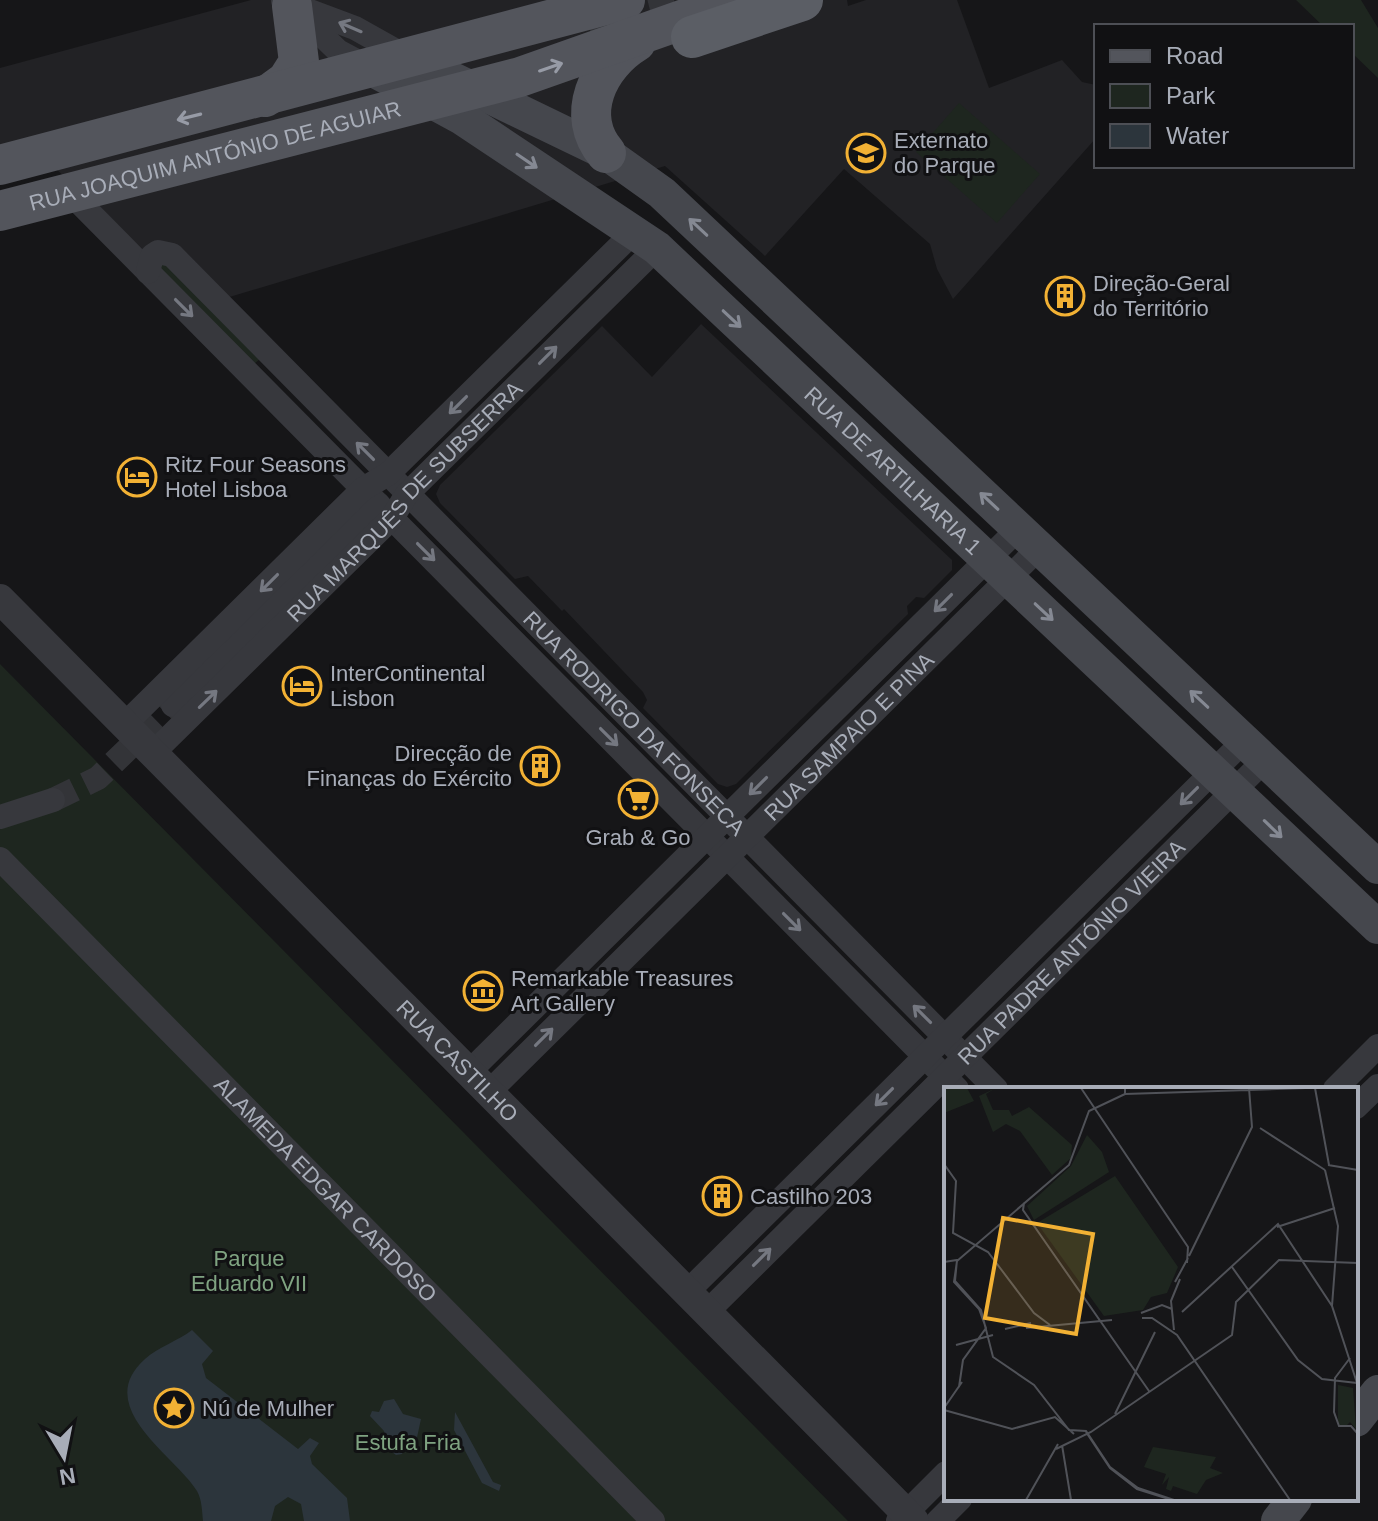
<svg xmlns="http://www.w3.org/2000/svg" width="1378" height="1521" font-family="Arial,sans-serif">
<style>
.built{fill:#222225}
.green{fill:#1e261f}
.water{fill:#2c353c;fill-rule:evenodd}
.lines{fill:none;stroke-linecap:round;stroke-linejoin:round}
.minor-tunnel{stroke:#333438;stroke-width:24;stroke-dasharray:24 12;stroke-linecap:butt}
.trunk-tunnel{stroke:#333438;stroke-width:42;stroke-dasharray:42 21;stroke-linecap:butt}
.minor{stroke:#37383d;stroke-width:24}
.tertiary{stroke:#37383d;stroke-width:30}
.secondary{stroke:#45474d;stroke-width:34}
.primary{stroke:#53555c;stroke-width:40}
.trunk{stroke:#5b5e65;stroke-width:42}
.oneway{stroke:#757881}
.oneway2{stroke:#979ba6}
.oneway3{stroke:#858993}
.labels{text-anchor:middle;stroke-width:6;stroke-linejoin:round;paint-order:stroke}
.poi-label{font-size:22px;fill:#a8adb8;stroke:#111113;text-anchor:start}
.street-label{font-size:22px;fill:#a8adb8;stroke:#111113}
.park-label{font-size:22px;fill:#7fa381;stroke:#111113}
.inset-road{fill:none;stroke:#505258;stroke-width:2}
.view{fill:#f2b134;fill-opacity:0.15;stroke:#f2b134;stroke-width:4}
.inset-edge{fill:none;stroke:#a8adb8;stroke-width:4}
</style>
<rect width="100%" height="100%" fill="#161618"/>
<path class="built" d="M251,0h596l1,6 18,-6h91l32,88 73,-28 20,22 14,3v53l-143,161 -16,-30 -7,-25 -86,-75 -79,87 -100,-90 -462,139 -175,-162 -28,7v-82z
M701,324l251,236v10l-28,28 -8,-1 -9,9 1,8 -172,170 -9,3 -9,-3 -75,-76 4,-8 -4,-8 -79,-83 -2,2 -34,-35 -13,3 -75,-76 -4,-9 4,-9 162,-159 50,51z"/>
<path class="green" d="M1296,0h65l17,28v50l-26,-25v-27h-29z
M959,103l81,71 -43,49 -81,-71z
M160,258l100,101 -6,5 -97,-93z
M0,664l848,857h-848z"/>
<path class="water" d="M192,1330l21,21 -11,13 4,14 92,71 12,-11 9,5 -9,13 2,8 35,34 3,23h-46l-3,-17 -13,-7 -13,9 -4,15h-68c-1,-10 -1,-21 -6,-30 -21,-35 -106,-84 -52,-132 13,-12 33,-18 47,-29zM172,1394h10l6,8 -3,19 -6,5c-13,-3 -18,-15 -15,-27z
M394,1399l9,15 18,5 -5,23 -9,1 -5,11 -6,1 -8,-6 -4,-18 -14,-15 2,-5 7,1 5,-11z
M455,1412l38,70 8,3 -2,6 -17,-8 -28,-53z"/>
<g class="lines">
<path class="minor-tunnel" d="M53,800l45,-22 75,-73"/>
<path class="trunk-tunnel" d="M588,22l86,-22"/>
<g class="minor">
<path d="M283,1l72,27 50,28"/>
<path d="M299,13l39,38 28,15"/>
<path d="M70,193l887,896"/>
<path id="s1" d="M148,272l4,-16 6,-4 14,3 824,834"/>
<path d="M173,705l205,-201"/>
<path d="M124,725l239,-236 25,-15 245,-241"/>
<path id="s2" d="M153,753l239,-235 15,-24 250,-246"/>
<path d="M0,817l53,-17"/>
<path id="s3" d="M0,859l653,662"/>
<path d="M469,1072l549,-543"/>
<path d="M1335,1089l43,-43"/>
<path id="s4" d="M489,1092l550,-544"/>
<path d="M1356,1107l22,-21"/>
<path d="M687,1292l557,-551"/>
<path id="s5" d="M707,1312l558,-552"/>
<path d="M898,1521l48,-48"/>
<path d="M938,1521l22,-22"/>
</g>
<path class="tertiary" id="s6" d="M0,599l914,922"/>
<g class="secondary">
<path d="M405,56l201,97 56,40 716,674"/>
<path id="s7" d="M366,66l96,52 195,130 721,679"/>
<path d="M1356,1420l22,-28"/>
<path d="M1278,1521l17,-22"/>
</g>
<g class="primary">
<path d="M265,97l22,-16 12,-19 -7,-56"/>
<path d="M606,153c-32,-38 -8,-88 30,-111"/>
<path d="M0,165l625,-165"/>
<path id="s8" d="M0,211l520,-134 210,-74"/>
</g>
<path class="trunk" d="M692,37l110,-37"/>
</g>
<defs><path id="oneway-shaft" d="M-6 0H5M1.5-3L5.5 0L1.5 3" fill="none" stroke-width="1.6" stroke-linecap="round" stroke-linejoin="round" transform="scale(2)"/></defs>
<g class="oneway">
<use href="#oneway-shaft" transform="translate(350 27) rotate(-157)"/>
<use href="#oneway-shaft" transform="translate(184 308) rotate(45)"/>
<use href="#oneway-shaft" transform="translate(548 355) rotate(-45)"/>
<use href="#oneway-shaft" transform="translate(458 405) rotate(135)"/>
<use href="#oneway-shaft" transform="translate(365 451) rotate(-135)"/>
<use href="#oneway-shaft" transform="translate(426 552) rotate(45)"/>
<use href="#oneway-shaft" transform="translate(269 583) rotate(135)"/>
<use href="#oneway-shaft" transform="translate(943 603) rotate(135)"/>
<use href="#oneway-shaft" transform="translate(208 699) rotate(-44)"/>
<use href="#oneway-shaft" transform="translate(609 737) rotate(45)"/>
<use href="#oneway-shaft" transform="translate(758 786) rotate(135)"/>
<use href="#oneway-shaft" transform="translate(1189 796) rotate(135)"/>
<use href="#oneway-shaft" transform="translate(792 922) rotate(45)"/>
<use href="#oneway-shaft" transform="translate(922 1014) rotate(-135)"/>
<use href="#oneway-shaft" transform="translate(544 1037) rotate(-45)"/>
<use href="#oneway-shaft" transform="translate(884 1097) rotate(135)"/>
<use href="#oneway-shaft" transform="translate(762 1257) rotate(-45)"/>
</g>
<g class="oneway2">
<use href="#oneway-shaft" transform="translate(551 67) rotate(-19)"/>
<use href="#oneway-shaft" transform="translate(189 117) rotate(166)"/>
</g>
<g class="oneway3">
<use href="#oneway-shaft" transform="translate(527 161) rotate(34)"/>
<use href="#oneway-shaft" transform="translate(698 227) rotate(-137)"/>
<use href="#oneway-shaft" transform="translate(732 319) rotate(43)"/>
<use href="#oneway-shaft" transform="translate(989 501) rotate(-137)"/>
<use href="#oneway-shaft" transform="translate(1044 612) rotate(43)"/>
<use href="#oneway-shaft" transform="translate(1199 699) rotate(-137)"/>
<use href="#oneway-shaft" transform="translate(1273 829) rotate(44)"/>
</g>
<defs>
<g id="school-ring" transform="scale(2)"><circle r="9.5" fill="#111113" stroke="#f2b134" stroke-width="1.5"/><path d="M0-5L7-2L0 1L-7-2ZM-4 1L0 2.5L4 1V4Q0 6-4 4Z" fill="#f2b134"/></g>
<g id="building-ring" transform="scale(2)"><circle r="9.5" fill="#111113" stroke="#f2b134" stroke-width="1.5"/><path d="M-4-6H4V6H1V3H-1V6H-4ZM-2.5-4.3h1.7v1.8h-1.7ZM.8-4.3h1.7v1.8H.8ZM-2.5-1h1.7V.8h-1.7ZM.8-1h1.7V.8H.8Z" fill="#f2b134"/></g>
<g id="hotel-ring" transform="scale(2)"><circle r="9.5" fill="#111113" stroke="#f2b134" stroke-width="1.5"/><path d="M-6-4.5h1.5V1H6V5H4.5V3h-9V5H-6ZM-4 0a1.8 1.8 0 1 1 3.6 0ZM.5 0V-2.5h3Q6-2.5 6 0Z" fill="#f2b134"/></g>
<g id="supermarket-ring" transform="scale(2)"><circle r="9.5" fill="#111113" stroke="#f2b134" stroke-width="1.5"/><path d="M-6-5.5h2.5l.6 2H6L4.5 2H-2.5L-4.4-4H-6ZM-1.5 3.2a1.3 1.3 0 1 0 .1 0ZM3 3.2a1.3 1.3 0 1 0 .1 0Z" fill="#f2b134"/></g>
<g id="museum-ring" transform="scale(2)"><circle r="9.5" fill="#111113" stroke="#f2b134" stroke-width="1.5"/><path d="M0-6L6-3V-2H-6V-3ZM-5-1h2V3h-2ZM-1-1h2V3h-2ZM3-1h2V3H3ZM-6 4H6V6H-6Z" fill="#f2b134"/></g>
<g id="sight-ring" transform="scale(2)"><circle r="9.5" fill="#111113" stroke="#f2b134" stroke-width="1.5"/><path d="M0-6L1.8-2.2L6-1.7L2.9 1.2L3.7 5.4L0 3.3L-3.7 5.4L-2.9 1.2L-6-1.7L-1.8-2.2Z" fill="#f2b134"/></g>
</defs>
<g fill-rule="evenodd">
<use href="#school-ring" x="866" y="153"/>
<use href="#building-ring" x="1065" y="296"/>
<use href="#hotel-ring" x="137" y="477"/>
<use href="#hotel-ring" x="302" y="686"/>
<use href="#building-ring" x="540" y="766"/>
<use href="#supermarket-ring" x="638" y="799"/>
<use href="#museum-ring" x="483" y="991"/>
<use href="#building-ring" x="722" y="1196"/>
<use href="#sight-ring" x="174" y="1408"/>
</g>
<g class="labels">
<g class="poi-label">
<text x="894" y="148">Externato<tspan x="894" dy="25">do Parque</tspan></text>
<text x="1093" y="291">Direção-Geral<tspan x="1093" dy="25">do Território</tspan></text>
<text x="165" y="472">Ritz Four Seasons<tspan x="165" dy="25">Hotel Lisboa</tspan></text>
<text x="330" y="681">InterContinental<tspan x="330" dy="25">Lisbon</tspan></text>
<text x="512" y="761" text-anchor="end">Direcção de<tspan x="512" dy="25">Finanças do Exército</tspan></text>
<text x="638" y="845" text-anchor="middle">Grab &amp; Go</text>
<text x="511" y="986">Remarkable Treasures<tspan x="511" dy="25">Art Gallery</tspan></text>
<text x="750" y="1204">Castilho 203</text>
<text x="202" y="1416">Nú de Mulher</text>
</g>
<g class="street-label">
<text dy="8" stroke="none"><textPath href="#s8" startOffset="222">RUA JOAQUIM ANTÓNIO DE AGUIAR</textPath></text>
<text dy="8" stroke="none"><textPath href="#s7" startOffset="668">RUA DE ARTILHARIA 1</textPath></text>
<text dy="8" stroke="none"><textPath href="#s2" startOffset="356">RUA MARQUÊS DE SUBSERRA</textPath></text>
<text dy="8" stroke="none"><textPath href="#s1" startOffset="696">RUA RODRIGO DA FONSECA</textPath></text>
<text dy="8" stroke="none"><textPath href="#s4" startOffset="506">RUA SAMPAIO E PINA</textPath></text>
<text dy="8" stroke="none"><textPath href="#s5" startOffset="512">RUA PADRE ANTÓNIO VIEIRA</textPath></text>
<text dy="8" stroke="none"><textPath href="#s6" startOffset="650">RUA CASTILHO</textPath></text>
<text dy="8" stroke="none"><textPath href="#s3" startOffset="464">ALAMEDA EDGAR CARDOSO</textPath></text>
</g>
<g class="park-label">
<text x="249" y="1266">Parque<tspan x="249" dy="25">Eduardo VII</tspan></text>
<text x="408" y="1450">Estufa Fria</text>
</g>
</g>
<g transform="translate(944 1087)">
<rect width="414" height="414" fill="#161618"/>
<path d="M0,1h23l7,13 -30,12zM50,2l-8,5 7,16h16l3,6 17,-9 43,38 -1,13 -19,17 -32,-44 -14,-7 -13,8 -14,-36zM143,48l15,17 7,20 -75,48 -7,-14 44,-40zM171,89l63,91 -11,26 -16,4 -8,13 -39,6 -67,-93zM394,298l15,3 3,41 -6,-7 -5,5 -7,-3zM209,360l63,10 -6,11 13,5 -17,7 -9,14 -24,-8 -2,5 -5,-2 3,-12 -7,8 4,-11 -22,-7z" fill="#1e261f"/>
<path class="inset-road" d="M137,1l107,159 -1,16M371,1l14,77M181,7l181,-6M316,41l65,42M0,77l12,17 -3,52 35,19 46,61 16,12M384,78l30,5M381,83l13,56 -6,80M80,116l-1,7 126,181M333,140l58,-19M245,169l63,-129 -3,-39M0,175l13,-2 -2,21 26,29 12,47 41,28 35,45 17,1 24,36 28,21 36,12M288,180l66,93 24,19 35,4M231,195l13,-24M238,225l96,-88 54,82 26,80M197,226l21,-8 10,4M198,231h10l25,17 113,165M82,241l86,-8M61,242l26,-6M230,243l-3,-29 9,-22M12,258l37,-10M406,271l-15,20 -1,34 5,14h12l7,8M15,300l4,-27 23,-32 -7,-19 -25,-27 3,-21 112,-96 20,-54 36,-17v-6M0,321l18,-26M0,323l68,19 43,-12 19,17M171,327l40,-82M142,345l24,36 27,21 35,11M118,358l9,55M112,362l35,-17 141,-97 4,-33 43,-42 79,3M82,413l32,-56"/>
<path class="view" d="M59,131l90,16 -17,100 -91,-16z"/>
<rect width="414" height="414" class="inset-edge"/>
</g>
<rect x="1094" y="24" width="260" height="144" fill="#111113" stroke="#4d4f55" stroke-width="2"/>
<rect x="1110" y="50" width="40" height="12" fill="#53555c" stroke="#4d4f55" stroke-width="2"/>
<text x="1166" y="64" font-size="24" fill="#a8adb8">Road</text>
<rect x="1110" y="84" width="40" height="24" fill="#1e261f" stroke="#4d4f55" stroke-width="2"/>
<text x="1166" y="104" font-size="24" fill="#a8adb8">Park</text>
<rect x="1110" y="124" width="40" height="24" fill="#2c353c" stroke="#4d4f55" stroke-width="2"/>
<text x="1166" y="144" font-size="24" fill="#a8adb8">Water</text>
<g transform="translate(64 1457) rotate(170)" stroke="#111113" stroke-width="6" paint-order="stroke">
<path d="M0-6L14 30L0 20L-14 30Z" fill="#a8adb8"/>
<text y="-12" font-size="22" font-weight="bold" text-anchor="middle" fill="#a8adb8">N</text>
</g>
</svg>
